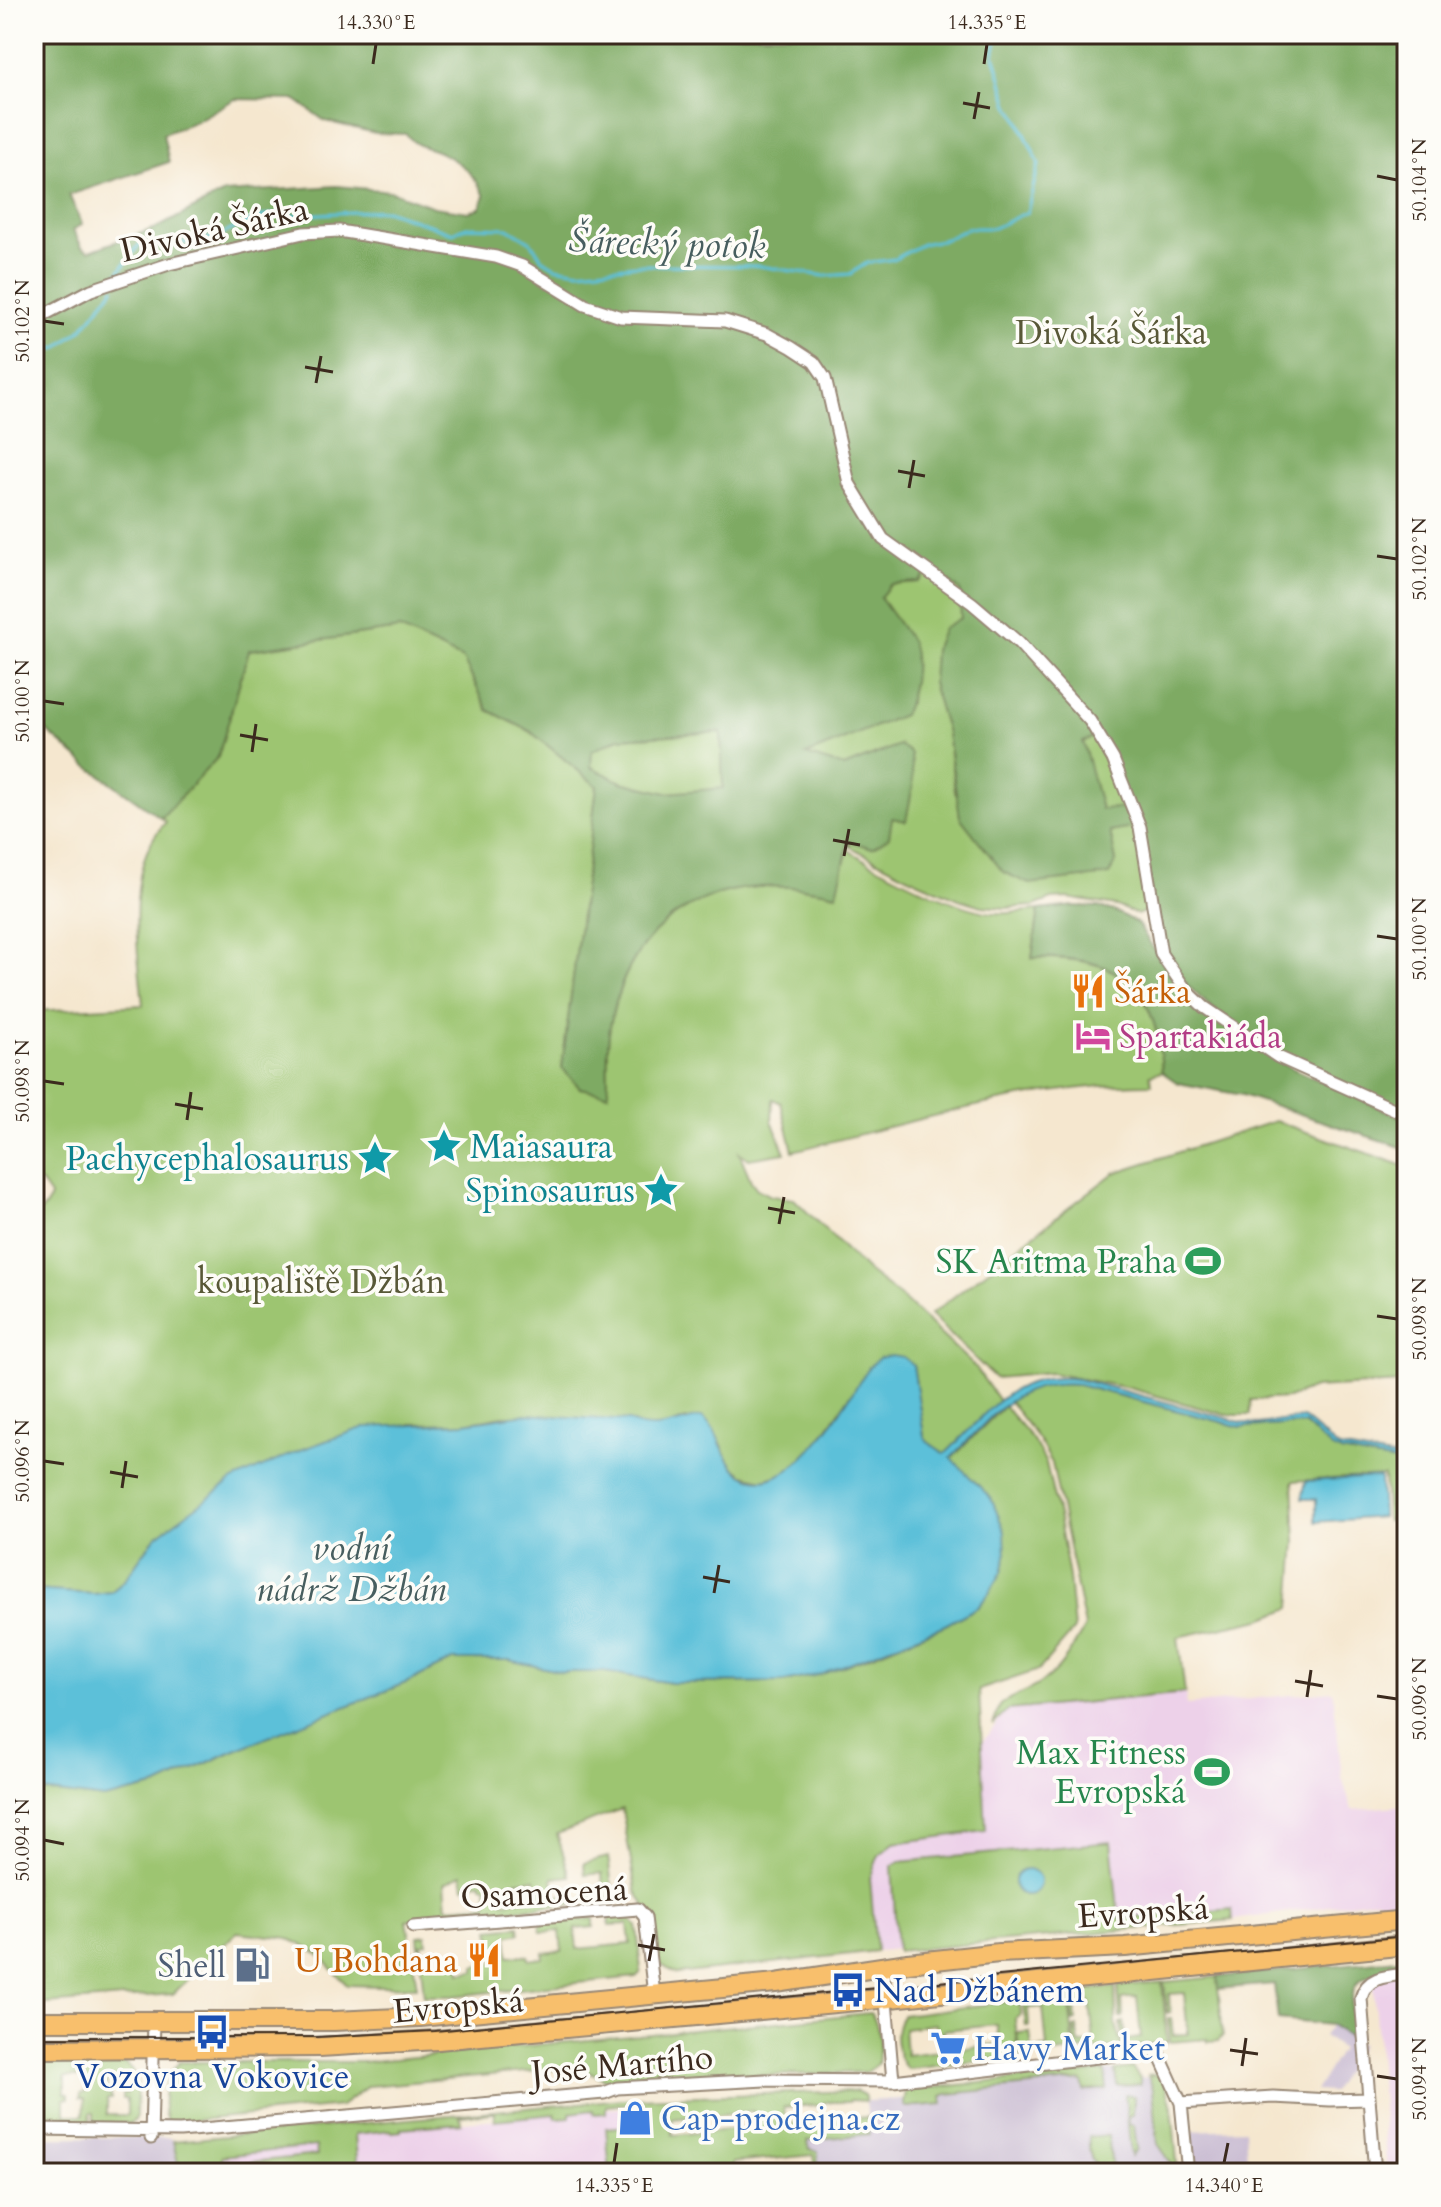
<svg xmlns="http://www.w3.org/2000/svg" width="1441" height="2207" font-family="Cardo,serif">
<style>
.built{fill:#edd1e9}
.industrial{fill:#ccbfd4}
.green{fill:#9dc571;stroke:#6c7848;stroke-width:2;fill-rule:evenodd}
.forest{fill:#7eaa63;stroke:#5c6a40;stroke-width:2;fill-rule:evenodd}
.water{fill:#5cc0d9;stroke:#4c757c;stroke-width:2}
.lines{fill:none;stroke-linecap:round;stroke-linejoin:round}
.stream{stroke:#5cc0d9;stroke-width:3}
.street-casing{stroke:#988876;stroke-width:15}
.primary-casing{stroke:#988876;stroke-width:22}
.street{stroke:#fff;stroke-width:11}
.primary{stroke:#f8bf6c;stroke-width:18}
.tram{stroke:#3b2a1e;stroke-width:2}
.ticks{fill:none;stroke:#3b2a1e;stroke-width:3}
.labels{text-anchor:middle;stroke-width:7;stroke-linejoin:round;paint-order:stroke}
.street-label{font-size:34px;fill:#3b2a1e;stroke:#fdfcf7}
.park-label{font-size:34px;fill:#585837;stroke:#fdfcf7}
.food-label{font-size:34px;fill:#c56008;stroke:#fdfcf7;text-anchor:start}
.hotel-label{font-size:34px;fill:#b23c85;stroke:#fdfcf7;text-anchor:start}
.culture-label{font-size:34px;fill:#0d838f;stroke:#fdfcf7;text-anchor:end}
.leisure-label{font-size:34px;fill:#27864d;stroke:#fdfcf7;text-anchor:end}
.service-label{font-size:34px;fill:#4e5e75;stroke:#fdfcf7;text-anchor:end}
.transit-label{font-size:34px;fill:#164399;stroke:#fdfcf7;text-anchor:start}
.shop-label{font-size:34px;fill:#366cbe;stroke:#fdfcf7;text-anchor:start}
.water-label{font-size:36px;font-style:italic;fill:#475e5f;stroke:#fdfcf7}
.neatline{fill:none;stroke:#3b2a1e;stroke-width:3}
.ticks-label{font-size:20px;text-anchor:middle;fill:#3b2a1e}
</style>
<rect width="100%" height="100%" fill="#fdfcf7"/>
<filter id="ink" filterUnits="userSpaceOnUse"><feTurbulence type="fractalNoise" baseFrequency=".0125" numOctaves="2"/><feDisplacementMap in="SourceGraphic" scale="16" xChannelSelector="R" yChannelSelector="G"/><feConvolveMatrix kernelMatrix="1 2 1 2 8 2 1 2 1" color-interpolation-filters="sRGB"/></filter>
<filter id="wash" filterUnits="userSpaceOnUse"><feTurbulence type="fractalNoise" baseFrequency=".006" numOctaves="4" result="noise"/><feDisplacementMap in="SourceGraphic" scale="32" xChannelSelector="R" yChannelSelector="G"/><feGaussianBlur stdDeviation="1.8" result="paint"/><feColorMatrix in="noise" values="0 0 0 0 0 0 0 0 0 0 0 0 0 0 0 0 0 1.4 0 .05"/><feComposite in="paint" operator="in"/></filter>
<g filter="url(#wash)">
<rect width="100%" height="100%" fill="#f5e7cf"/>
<path class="built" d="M1407,647v159l-9,-23z
M1333,1691l9,87 10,32 55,-5v97l-28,2 -1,-5 -145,21 -357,31 -6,-73 9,-23 15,-12 91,-13 -3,-88 26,-32 177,-17 2,12z
M1407,1969v204h-20l-15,-200z
M635,2107l2,22 3,-1v-4l19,49h-479l-7,-32 218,-19 1,10 8,-4 155,-14 1,4 13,-1 1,-4 24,-3v4l13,-1v-4z"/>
<path class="industrial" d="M1331,2025l30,20 -29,47 -17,-1 26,-42 -18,-13z
M1132,2068l6,10 25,-2 9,31 6,66h-361l2,-16 -10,-8 -1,-9 61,-6 -3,-33 38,-2 2,-9z
M1245,2129l3,44h-56l-4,-42z
M34,2137l138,1 8,35h-146z"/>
<path class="green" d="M930,569l30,21 1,28 -29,65 15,50 8,59 161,69 -6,-29 26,-5 13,82 -11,6 -22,-9 -48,-8 -16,1 -18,7 -28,2 -24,-2 -23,-7 -44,-19 -66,-34 50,-101 -55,22 -39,-12 104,-51 4,-31 -1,-28 -32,-48 11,-13 28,-2z
M400,629l63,30 25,51 42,21 67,55 -35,282 18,20 28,5c0,-22 -2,-45 2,-67 22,-119 116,-158 226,-132l12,-44c35,20 109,61 148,63 14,1 29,-2 43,-3l-7,48c87,-2 125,25 130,114l-12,3 2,9c-122,0 -241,39 -359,67l-12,-48 -8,-4 -1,22 13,32 -36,6 -10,-7 12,29 6,8 14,7 23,3 73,72 34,26 74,70 24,34 -54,53 -18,-12 -3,-6 -11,-71 -63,31 -38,54 -29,24 -20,6 -19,-5 -13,-10 -11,-24 -34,-22c-20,9 -38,13 -57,2l-126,-5 -39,7 -53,1 -255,112 -33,46 -12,10 -17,2 -60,-4v-375c9,-3 14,-10 16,-19l-9,-13 -7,-2v-170l109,-6c-5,-54 -20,-140 23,-183l-5,-4 57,-61 31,-107z
M721,732l3,57 -57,4 -46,-11 -30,-15v-16l28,-13z
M1094,736l33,72 -26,1 -19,-68z
M1275,1121l132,46v240l-5,-24 -88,5 -26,10 -37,2 -1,15h-24l-97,-27 -78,-15 -56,5 -65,-63 184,-142z
M1056,1384l22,1 163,42 63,-3 37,28 66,12v54l-20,3 -3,-45 -91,5 3,60 -5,67 -30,11 -83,18 7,56 -177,17 -15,15 8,-22c52,-24 55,-26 84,-76l-33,-164 -14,-24 -29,-38 27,-15z
M1004,1406l29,34 13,23 13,57 10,57 5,53 -35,40 -60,20 7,141 -92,12 -15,12 -9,23 6,73 -199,23 -19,-11 -9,-50 -13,-22 -14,-82 -65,25 13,42 -17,2 2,18 17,-1 1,9 -166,16 10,67 -70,-2 -29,-32 -30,-15 -51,-6 -64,62 -139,11v-215l70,9 54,-13 79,-37 171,-67 44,-22h57l53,12h43l66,11 113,-1 38,-8 56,-21 67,-28 33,-18 1,-121 -28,-27zM462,1874l2,13h4v-4l14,-1v4h5l1,18 -41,3 -2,-24zM535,1879l3,19 -34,4 -2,-19z
M1111,1842l8,77 113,-10 1,11 -336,31 -5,-85 7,-4z
M608,1857l4,30 -6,1v8h6l1,4 -25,2 -1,-8 16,-2 -1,-19 -17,2 -1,-12z
M626,1915l11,11 4,46 -5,5 -183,19h-29l-6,-60 8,-1 1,8 -6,1 1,8h4l3,12 30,-3 2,12 14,-2v-5l19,-3 -4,-34 29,-3 1,7 -13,3 2,20 19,-1 1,5 14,-2v-5l19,-2 -2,-20 -19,1 -1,-8 54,-6v9l-19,2 2,20 53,-5 -2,-20 -19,1v-8z
M1217,1977l6,58 -5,6 -10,1v-3l-38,3 -2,-24h3l2,17 15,-1 -4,-41 -15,1 1,18 -3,1 -3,-31z
M1162,1982l5,60 -44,5 -2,-24 3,-1 2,18 15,-2 -4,-41 -15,2 1,18h-3l-2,-31z
M1115,1987l1,36 5,24 -45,4 -2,-23 3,-1 2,17 15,-1 -4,-41 -15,2 1,17 -3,1 -3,-31z
M1068,1992l6,60 -53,5 -3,-24 12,-1 2,17 15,-1 -4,-41 -15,1 1,18h-3l-4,-26z
M1019,2000l2,15 -6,4 4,38 -111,12c-13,-10 -16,-42 -5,-54zM935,2024l1,9 8,-1v-2l53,-5 3,19 -94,11 -2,-27z
M870,2013c11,11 10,36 8,51l-12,8 -258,9 -27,-14 -213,19 -27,20 -173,17c-9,-18 -3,-49 12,-61h183z
M38,2061h82c23,9 16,34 16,55l-2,5 -6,3 -34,-1v-10h-3l-1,10h-56v-8h8v-37l-8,-1v-7h4zM65,2077h20v16l-4,1 -1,4 5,1 -1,16h-19v-16l4,-1v-4l-4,-1zM107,2078h20v16h-4v5h4v16h-20v-16h4v-5h-4z
M1132,2068l8,10v6l-23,2 -2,-16z
M1105,2071l2,18 -23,2 -2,-10 -135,13 -5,2 1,8 -36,3 -3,-2 2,-15z
M1159,2074l4,2 9,31 6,66 -20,-29 -5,-55 -5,-14z
M856,2091l8,4 2,6 -16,-1 -1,2h-26l-1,3 -21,1 -6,-2v3l-11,1 2,16 81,-7 2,17 -61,6 1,9 9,3 -1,21h-21l19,-2 -2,-16 -81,8 1,10h-123l-4,-45 23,-2 1,4 10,-2v-21l5,-1v-3h-7l-1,-5zM753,2111l1,17 -81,7 -1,-16z
M1125,2094l9,2 -1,19 -4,1v9h5l3,24 -6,7z
M633,2098v5l-27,3v7l-12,1 -1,-4 -23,3v4l-14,1 -1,-4 -60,6v-7h-5l-30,3 1,7 -60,5v3l-9,1 -1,-2 -36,4 3,39h-178l-7,-32zM316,2146l1,9 -95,10v-9z
M1108,2135l4,34c-21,1 -24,-15 -23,-32z"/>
<path class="forest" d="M34,34h1373v613l-9,136 9,23v305c-63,-28 -217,-91 -241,-159 -14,-38 -20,-85 -30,-125l-26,5 6,29 -7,14 -80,9 -26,-12 -43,-55 -13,-84 -15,-50 2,-33 9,-22 18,-10 -1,-28 -29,-21 -12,13 -28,2 -11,13c7,12 29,38 32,48 6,20 0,52 -9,70l-97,40 38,12 55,-22 12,8 2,32 -7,36 -14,-3 -3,19 -17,11 -23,-7 -12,53c-110,-26 -206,14 -227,132 -4,23 -2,46 -2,68l-28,-6 -18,-20 35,-282 -67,-55 -42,-21 -25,-51 -63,-30 -151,21 -31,107 -57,61 -76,-54 -51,-44zM235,99l61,1 29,21 50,12 31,1c13,15 17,11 33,18 22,10 36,23 46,44l-5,12 -11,4 -35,-5 -44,-16 -53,-5 -113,7 -65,34 -70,24 -7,-4 -9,-17 9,-6 -13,-29 100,-33 -6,-28 33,-13zM721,732l2,56 -56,5 -46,-11 -30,-15 1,-16 27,-13zM1094,737l8,13 24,58 -25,1 -18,-67z
M1074,906l24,1 16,4 23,12 39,60 104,80 127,57v29l-165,-54 -64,-12 -16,-11c-5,-89 -43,-117 -130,-114l7,-48z
M1407,1958v11c-60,7 -57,13 -54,70l-22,-14 -53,-5 -4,-36 -56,5 -1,-12z"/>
<path class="water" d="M891,1355l12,2 10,8 11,71 4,6 17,12c45,-42 64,-83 133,-75l166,44 14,1 45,-6 36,30 68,12v4l-66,-12 -9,-4 -28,-24 -63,3 -163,-42c-66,-5 -84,31 -127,73l40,40 14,34 1,25 -4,15 -14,23 -10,12 -33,18 -123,49 -38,8 -113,1 -66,-11h-43l-53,-12h-57l-44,22 -178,70 -72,34 -54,13 -70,-9v-200l60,4 17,-2 12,-10 33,-46 77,-56 70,-31 62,-22 99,-4 62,-9 103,7c24,14 47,0 73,-4 19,14 19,40 37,55 49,38 108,-73 130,-105l10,-9z
M1380,1477l2,40 -66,5v-23h-14l4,-18z
M1014 1882a13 13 0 1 1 26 0a13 13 0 1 1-26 0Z"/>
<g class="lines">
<path class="stream" d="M116,276l23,-31c25,0 52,-1 76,-8 24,-8 45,-28 72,-21l99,-6 67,23 13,-6 42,1 23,14 11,17 13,8 24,4 58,-6 122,1 66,10 25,-2 17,-11 28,-4 27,-15 24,-5 22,-11h26l33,-16 12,-48 -23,-49 -7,-10 -15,-50 4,-21
M34,343l22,6 27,-21 31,-40"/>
</g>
</g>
<g filter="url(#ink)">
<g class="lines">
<g class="street-casing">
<path id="street" d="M34,320l57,-30 78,-26 134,-31 36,-2 157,26 26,9 63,39 36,12 104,4 42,13 24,13 23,15 11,16 24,105 34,56 89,64 47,40 71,78 23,38 27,68 21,127 25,36 18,17 74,50 129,58
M413,1927l225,-18 7,8 9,78
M883,1967l10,114
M1181,2103l92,-6 57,3 39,-1
M34,2129l146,2 424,-38 13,-5 148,-8 128,1 264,-31 24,53 7,70
M151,2138l3,-118
M1375,2173l-14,-175c6,-22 26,-22 46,-24"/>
</g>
<g class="primary-casing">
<path id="primary" d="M34,2021h300l86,-4 356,-34 132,-20 91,-10 126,-6 282,-27
M34,2049l286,-2 118,-7 473,-44 496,-51"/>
</g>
<use href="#street" class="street"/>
<use href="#primary" class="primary"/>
<path class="tram" d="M34,2037h281l120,-6 972,-95"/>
</g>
</g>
<path class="ticks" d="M373,64l3,-20M984,64l3,-20M963,103l27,5M974,119l5,-27M1377,176l20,4M44,321l20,3M305,367l28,5M316,383l5,-27M898,471l27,5M909,488l5,-28M1377,556l20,3M44,701l20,3M240,735l28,5M252,752l4,-28M833,840l27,5M844,856l5,-27M1377,936l20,3M44,1081l20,3M175,1104l28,5M187,1120l4,-28M768,1208l27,5M779,1224l5,-27M1377,1316l20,3M44,1461l20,3M110,1472l28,5M122,1488l4,-27M703,1577l27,5M714,1593l5,-28M1295,1681l28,5M1377,1696l20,3M1307,1697l4,-27M44,1840l20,4M638,1945l27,5M649,1961l5,-27M1230,2050l28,4M1242,2066l4,-28M1377,2076l20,3M614,2163l3,-20M1224,2163l4,-20"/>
<defs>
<g id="restaurant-bare" transform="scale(2.76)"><path d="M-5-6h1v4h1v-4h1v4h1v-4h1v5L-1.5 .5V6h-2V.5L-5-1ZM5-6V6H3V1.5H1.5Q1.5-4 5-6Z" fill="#e8710a" stroke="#fdfcf7" stroke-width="2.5" paint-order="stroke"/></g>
<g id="hotel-bare" transform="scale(2.76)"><path d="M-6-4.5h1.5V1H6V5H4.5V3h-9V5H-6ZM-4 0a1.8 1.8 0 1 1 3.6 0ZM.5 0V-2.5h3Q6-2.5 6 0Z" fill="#d1479c" stroke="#fdfcf7" stroke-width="2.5" paint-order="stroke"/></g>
<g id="sight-bare" transform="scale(2.76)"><path d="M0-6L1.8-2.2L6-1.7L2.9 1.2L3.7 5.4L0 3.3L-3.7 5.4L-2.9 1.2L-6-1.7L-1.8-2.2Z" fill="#0f9aa8" stroke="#fdfcf7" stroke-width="2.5" paint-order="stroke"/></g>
<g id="stadium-bare" transform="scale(2.76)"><path d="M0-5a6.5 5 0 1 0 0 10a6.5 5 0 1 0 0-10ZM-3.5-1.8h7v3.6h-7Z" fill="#2e9e5b" stroke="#fdfcf7" stroke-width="2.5" paint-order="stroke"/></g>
<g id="fuel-bare" transform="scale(2.76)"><path d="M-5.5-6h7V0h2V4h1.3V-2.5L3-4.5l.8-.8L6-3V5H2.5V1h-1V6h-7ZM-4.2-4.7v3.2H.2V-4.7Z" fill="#5c6f8a" stroke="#fdfcf7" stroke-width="2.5" paint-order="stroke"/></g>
<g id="bus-bare" transform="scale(2.76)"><path d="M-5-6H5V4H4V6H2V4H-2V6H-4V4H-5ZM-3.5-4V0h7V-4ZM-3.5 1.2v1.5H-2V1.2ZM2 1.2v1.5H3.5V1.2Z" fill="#1a4fb4" stroke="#fdfcf7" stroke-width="2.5" paint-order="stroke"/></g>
<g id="supermarket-bare" transform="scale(2.76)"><path d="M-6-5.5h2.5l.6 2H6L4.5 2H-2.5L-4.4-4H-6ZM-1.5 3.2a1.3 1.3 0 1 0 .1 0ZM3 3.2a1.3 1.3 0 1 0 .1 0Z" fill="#3f7fe0" stroke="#fdfcf7" stroke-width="2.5" paint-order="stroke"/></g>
<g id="shop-bare" transform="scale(2.76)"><path d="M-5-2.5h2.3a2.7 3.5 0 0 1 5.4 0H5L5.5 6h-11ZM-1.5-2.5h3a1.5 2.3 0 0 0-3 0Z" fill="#3f7fe0" stroke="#fdfcf7" stroke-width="2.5" paint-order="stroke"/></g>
</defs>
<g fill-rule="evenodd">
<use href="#restaurant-bare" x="1088" y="991"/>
<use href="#hotel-bare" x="1093" y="1036"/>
<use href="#sight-bare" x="444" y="1146"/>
<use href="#sight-bare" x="375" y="1158"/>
<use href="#sight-bare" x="661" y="1190"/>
<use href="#stadium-bare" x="1203" y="1261"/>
<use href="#stadium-bare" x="1212" y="1772"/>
<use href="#restaurant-bare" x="484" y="1960"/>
<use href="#fuel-bare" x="252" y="1965"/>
<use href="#bus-bare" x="848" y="1990"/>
<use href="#bus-bare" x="212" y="2032"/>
<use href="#supermarket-bare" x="948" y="2048"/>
<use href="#shop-bare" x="635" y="2118"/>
</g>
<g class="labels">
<g class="street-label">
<text transform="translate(214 229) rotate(-13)" y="12">Divoká Šárka</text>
<text transform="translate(544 1892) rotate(-3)" y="12">Osamocená</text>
<text transform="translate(1143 1911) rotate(-4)" y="12">Evropská</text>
<text transform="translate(458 2005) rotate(-5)" y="12">Evropská</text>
<text transform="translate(622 2064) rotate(-5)" y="12">José Martího</text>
</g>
<g class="park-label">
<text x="1111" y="344">Divoká Šárka</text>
<text x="321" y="1293">koupaliště Džbán</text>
</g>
<g class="food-label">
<text x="1114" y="1003">Šárka</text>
<text x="458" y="1972" text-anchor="end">U Bohdana</text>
</g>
<g class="hotel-label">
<text x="1119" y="1048">Spartakiáda</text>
</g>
<g class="culture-label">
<text x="470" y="1158" text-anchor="start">Maiasaura</text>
<text x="349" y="1170">Pachycephalosaurus</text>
<text x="635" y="1202">Spinosaurus</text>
</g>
<g class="leisure-label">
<text x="1177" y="1273">SK Aritma Praha</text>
<text x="1186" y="1764">Max Fitness<tspan x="1186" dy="39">Evropská</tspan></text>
</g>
<g class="service-label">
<text x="226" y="1977">Shell</text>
</g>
<g class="transit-label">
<text x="874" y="2002">Nad Džbánem</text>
<text x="212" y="2088" text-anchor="middle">Vozovna Vokovice</text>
</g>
<g class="shop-label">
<text x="974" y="2060">Havy Market</text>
<text x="661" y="2130">Cap-prodejna.cz</text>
</g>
<g class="water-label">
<text transform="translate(667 242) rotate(2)" y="13">Šárecký potok</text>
<text x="351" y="1560">vodní<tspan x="351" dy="41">nádrž Džbán</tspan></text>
</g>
</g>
<rect width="1441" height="2207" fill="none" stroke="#fdfcf7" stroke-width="88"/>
<rect x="44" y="44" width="1353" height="2119" class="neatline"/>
<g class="ticks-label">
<text x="376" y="29">14.330°E</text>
<text x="987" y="29">14.335°E</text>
<text transform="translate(1419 180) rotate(-90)" y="7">50.104°N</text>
<text transform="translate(22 321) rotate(-90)" y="7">50.102°N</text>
<text transform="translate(1419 559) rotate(-90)" y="7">50.102°N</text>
<text transform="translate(22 701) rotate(-90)" y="7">50.100°N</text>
<text transform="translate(1419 939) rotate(-90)" y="7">50.100°N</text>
<text transform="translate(22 1081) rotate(-90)" y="7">50.098°N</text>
<text transform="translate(1419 1319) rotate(-90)" y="7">50.098°N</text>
<text transform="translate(22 1461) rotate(-90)" y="7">50.096°N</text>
<text transform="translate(1419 1699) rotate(-90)" y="7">50.096°N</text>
<text transform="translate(22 1840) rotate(-90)" y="7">50.094°N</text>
<text transform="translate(1419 2079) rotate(-90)" y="7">50.094°N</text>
<text x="614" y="2192">14.335°E</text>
<text x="1224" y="2192">14.340°E</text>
</g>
</svg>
